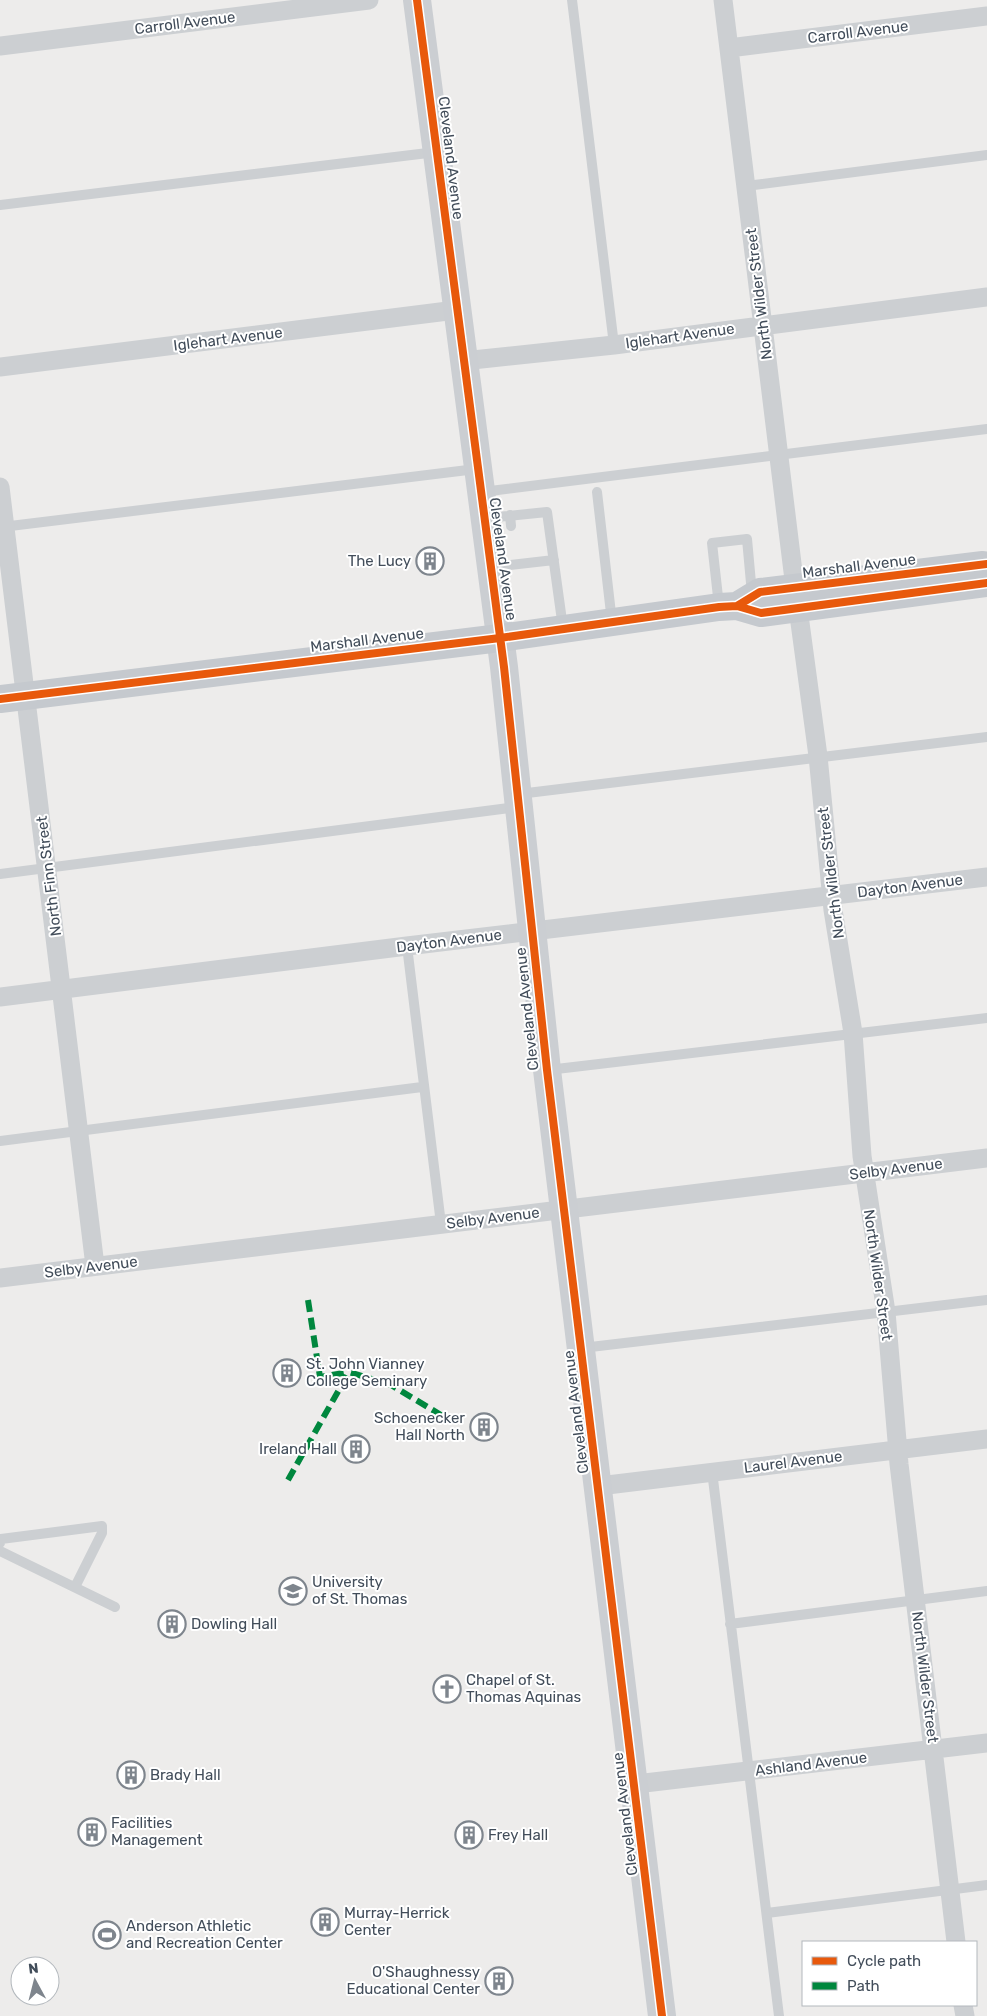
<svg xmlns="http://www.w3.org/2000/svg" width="987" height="2016" font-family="Rubik,sans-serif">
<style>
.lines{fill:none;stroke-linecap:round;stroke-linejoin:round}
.lane{stroke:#cccfd2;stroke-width:10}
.street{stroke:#cccfd2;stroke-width:19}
.secondary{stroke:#cbced2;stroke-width:28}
.primary{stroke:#c5c9ce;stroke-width:28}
.quiet{stroke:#00873e;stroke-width:6;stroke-dasharray:12 6;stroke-linecap:butt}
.cycleway-casing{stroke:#fff;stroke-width:11}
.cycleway{stroke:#e8590c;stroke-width:8}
.labels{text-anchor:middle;stroke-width:4;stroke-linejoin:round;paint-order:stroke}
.street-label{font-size:15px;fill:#424d5a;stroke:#fff}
.poi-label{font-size:15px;fill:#424d5a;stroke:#fff;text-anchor:start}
</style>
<rect width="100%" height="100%" fill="#edeceb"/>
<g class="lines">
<path class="lane" d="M572,0l42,345
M746,186l241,-31
M0,205l436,-53
M482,492l505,-63
M597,492l15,130
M510,515l1,11
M487,518l60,-6 16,116
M2,527l474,-58
M492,567l62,-7
M719,606l-7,-63 35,-4 5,55
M519,794l468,-57
M0,874l517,-67
M407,946l34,278
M548,1070l439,-52
M0,1141l422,-54
M582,1348l405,-48
M712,1471l67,545
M0,1543l1,-4 101,-13v7l-27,54
M0,1551l115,56
M730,1624l257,-33
M767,1913l220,-28"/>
<path class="street" d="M723,0l72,588
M0,46l369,-46
M729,48l258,-32
M463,361l151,-16 373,-48
M0,367l456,-57
M0,487l95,779
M798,608l20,148 15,154 20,123 9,123 24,156 13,152 57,478
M0,997l407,-51 580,-69
M0,1278l987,-120
M599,1486l388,-47
M636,1784l351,-41
M963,2005l2,11"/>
<path class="secondary" d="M417,0l87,667 43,403 115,946"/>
<path class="primary" d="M737,606l23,-14 223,-27
M0,699l500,-61 219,-31 18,-1 24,7 226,-30"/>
<path class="quiet" d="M308,1300l12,77 29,-5
M288,1480l61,-108 42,13 50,30"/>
<g class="cycleway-casing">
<path id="cycleway" d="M417,0l87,667 43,403 115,946
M737,606l23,-14 227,-28
M0,699l500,-61 219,-31 18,-1 24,7 226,-30"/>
</g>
<use href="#cycleway" class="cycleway"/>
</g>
<defs>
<g id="building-ring" transform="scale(1.4375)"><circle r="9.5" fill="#fff" stroke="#7e858d" stroke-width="1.5"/><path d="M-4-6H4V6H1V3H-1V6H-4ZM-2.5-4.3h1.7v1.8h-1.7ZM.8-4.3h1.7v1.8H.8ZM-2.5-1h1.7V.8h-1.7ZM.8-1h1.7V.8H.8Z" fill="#7e858d"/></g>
<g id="university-ring" transform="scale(1.4375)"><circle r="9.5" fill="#fff" stroke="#7e858d" stroke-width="1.5"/><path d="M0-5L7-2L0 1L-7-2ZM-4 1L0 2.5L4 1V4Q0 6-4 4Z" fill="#7e858d"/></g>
<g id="church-ring" transform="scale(1.4375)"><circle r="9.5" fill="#fff" stroke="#7e858d" stroke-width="1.5"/><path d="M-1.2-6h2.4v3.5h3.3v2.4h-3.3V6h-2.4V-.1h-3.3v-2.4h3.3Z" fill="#7e858d"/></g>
<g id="stadium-ring" transform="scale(1.4375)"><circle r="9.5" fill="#fff" stroke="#7e858d" stroke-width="1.5"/><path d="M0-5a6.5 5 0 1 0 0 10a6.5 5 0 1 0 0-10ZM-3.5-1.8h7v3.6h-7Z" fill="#7e858d"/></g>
</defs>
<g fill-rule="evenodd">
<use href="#building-ring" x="430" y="561"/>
<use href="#building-ring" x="287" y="1373"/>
<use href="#building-ring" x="484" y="1427"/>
<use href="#building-ring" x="356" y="1449"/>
<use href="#university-ring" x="293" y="1591"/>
<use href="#building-ring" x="172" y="1624"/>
<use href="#church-ring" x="447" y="1689"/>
<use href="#building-ring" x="131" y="1775"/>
<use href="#building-ring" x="92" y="1832"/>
<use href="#building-ring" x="469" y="1835"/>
<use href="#building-ring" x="325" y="1922"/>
<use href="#stadium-ring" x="107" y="1935"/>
<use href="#building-ring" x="499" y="1981"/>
</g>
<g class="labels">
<g class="street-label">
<text transform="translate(185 23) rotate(-7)" y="5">Carroll Avenue</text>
<text transform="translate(858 32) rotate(-7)" y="5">Carroll Avenue</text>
<text transform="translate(451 158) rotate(83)" y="5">Cleveland Avenue</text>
<text transform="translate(759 294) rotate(-97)" y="5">North Wilder Street</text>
<text transform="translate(680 336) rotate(-8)" y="5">Iglehart Avenue</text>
<text transform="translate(228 339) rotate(-7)" y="5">Iglehart Avenue</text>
<text transform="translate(503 559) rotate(82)" y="5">Cleveland Avenue</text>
<text transform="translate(859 566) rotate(-7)" y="5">Marshall Avenue</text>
<text transform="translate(367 640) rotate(-7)" y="5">Marshall Avenue</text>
<text transform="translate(831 873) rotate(-97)" y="5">North Wilder Street</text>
<text transform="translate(49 876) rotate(-97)" y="5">North Finn Street</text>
<text transform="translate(910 886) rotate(-7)" y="5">Dayton Avenue</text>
<text transform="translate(449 941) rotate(-7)" y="5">Dayton Avenue</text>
<text transform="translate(527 1009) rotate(-96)" y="5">Cleveland Avenue</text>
<text transform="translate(896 1169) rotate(-7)" y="5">Selby Avenue</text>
<text transform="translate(493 1218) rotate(-7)" y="5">Selby Avenue</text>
<text transform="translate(91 1267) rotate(-7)" y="5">Selby Avenue</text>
<text transform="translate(878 1275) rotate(82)" y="5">North Wilder Street</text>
<text transform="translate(576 1412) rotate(-97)" y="5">Cleveland Avenue</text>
<text transform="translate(793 1462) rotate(-7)" y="5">Laurel Avenue</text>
<text transform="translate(925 1677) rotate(83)" y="5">North Wilder Street</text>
<text transform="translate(811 1764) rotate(-7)" y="5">Ashland Avenue</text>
<text transform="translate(625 1814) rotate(-97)" y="5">Cleveland Avenue</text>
</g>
<g class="poi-label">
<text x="411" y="566" text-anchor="end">The Lucy</text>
<text x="306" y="1369">St. John Vianney<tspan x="306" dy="17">College Seminary</tspan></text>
<text x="465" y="1423" text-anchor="end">Schoenecker<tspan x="465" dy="17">Hall North</tspan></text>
<text x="337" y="1454" text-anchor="end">Ireland Hall</text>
<text x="312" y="1587">University<tspan x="312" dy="17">of St. Thomas</tspan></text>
<text x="191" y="1629">Dowling Hall</text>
<text x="466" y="1685">Chapel of St.<tspan x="466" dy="17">Thomas Aquinas</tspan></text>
<text x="150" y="1780">Brady Hall</text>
<text x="111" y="1828">Facilities<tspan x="111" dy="17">Management</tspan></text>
<text x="488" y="1840">Frey Hall</text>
<text x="344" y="1918">Murray-Herrick<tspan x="344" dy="17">Center</tspan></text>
<text x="126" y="1931">Anderson Athletic<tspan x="126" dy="17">and Recreation Center</tspan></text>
<text x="480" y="1977" text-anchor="end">O'Shaughnessy<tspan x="480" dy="17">Educational Center</tspan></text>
</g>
</g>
<rect x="802" y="1941" width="175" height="65" fill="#ffffff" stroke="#b3b8bd"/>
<rect x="812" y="1957" width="25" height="8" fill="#e8590c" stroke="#b3b8bd"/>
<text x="847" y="1966" font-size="15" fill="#424d5a">Cycle path</text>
<rect x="812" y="1982" width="25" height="8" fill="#00873e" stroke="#b3b8bd"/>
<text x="847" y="1991" font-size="15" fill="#424d5a">Path</text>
<g transform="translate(35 1981) rotate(353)"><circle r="24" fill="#ffffff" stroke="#b3b8bd"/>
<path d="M0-4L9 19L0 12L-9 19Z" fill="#7e858d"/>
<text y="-8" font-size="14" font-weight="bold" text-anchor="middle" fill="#424d5a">N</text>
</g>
</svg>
